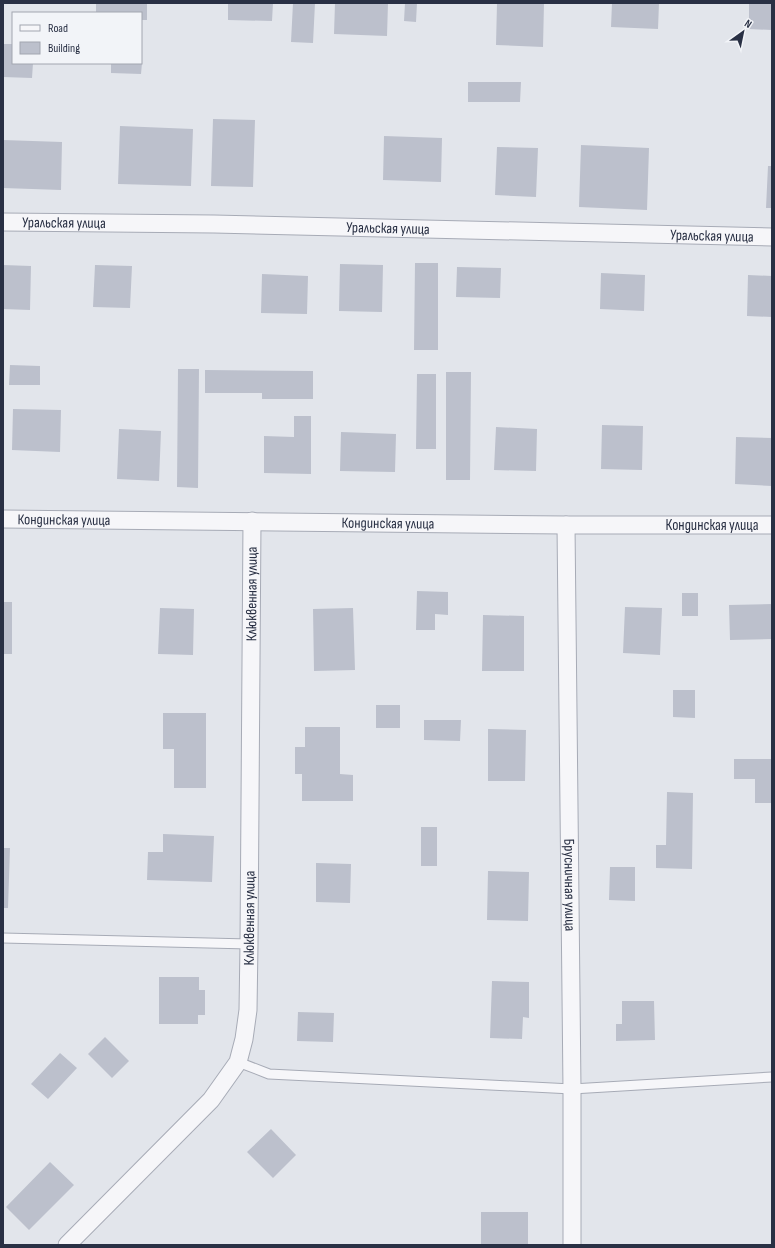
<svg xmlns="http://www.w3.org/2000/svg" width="775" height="1248" font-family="'Sofia Sans Condensed',sans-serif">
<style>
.building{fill:#bcc0cc}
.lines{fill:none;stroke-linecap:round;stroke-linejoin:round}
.lane-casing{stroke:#a7abb6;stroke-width:11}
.street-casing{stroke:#a7abb6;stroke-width:19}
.lane{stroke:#f6f6f9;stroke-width:9}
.street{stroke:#f6f6f9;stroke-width:17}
.labels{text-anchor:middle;stroke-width:3;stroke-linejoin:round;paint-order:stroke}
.street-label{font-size:15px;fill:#293044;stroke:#f2f4f8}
</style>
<rect width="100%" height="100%" fill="#e2e5eb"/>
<path class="building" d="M96,3h51v17h-6v-7h-45z
M228,3h45l-1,18 -44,-1z
M293,3h22l-2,40 -22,-1z
M335,3h53l-1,33 -53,-2z
M405,3h12l-1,19 -12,-1z
M497,3h47l-1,44 -47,-2z
M612,3h47l-1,26 -47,-2z
M749,3h23v27l-23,-1z
M3,44h10v19h20l-1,15 -29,-1z
M111,63h31l-1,11 -30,-1z
M468,82h53l-1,20h-52z
M213,119l42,1 -2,67 -42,-1z
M120,126l73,3 -2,57 -73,-2z
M384,136l58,2 -1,44 -58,-2z
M3,140l59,2 -1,48 -58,-2z
M581,145l68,3 -2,62 -68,-3z
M497,147l41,1 -2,49 -41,-2z
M768,166h4v42h-6z
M415,263h23v87h-24z
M340,264l43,1 -1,47 -43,-1z
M3,265l28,1 -1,44 -27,-1z
M95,265l37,1 -2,42 -37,-1z
M457,267l44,1 -1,30 -44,-1z
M601,273l44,2 -1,36 -44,-2z
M262,274l46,2 -1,38 -46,-1z
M748,275l24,1v41l-25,-1z
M10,365l30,1v19h-31z
M178,369h21l-1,119 -21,-1z
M205,370l108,1v28h-51v-6h-57z
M446,372h25l-1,108h-24z
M417,374h19v75h-20z
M13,409l48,1 -1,42 -48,-2z
M294,416h17v58l-47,-1v-37l30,1z
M602,425l41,1 -1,44 -41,-1z
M496,427l41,2 -1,42 -42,-1z
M119,429l42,2 -2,50 -42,-2z
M341,432l55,2 -1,38 -55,-1z
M736,437l36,1v48l-37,-2z
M417,591l31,1v23l-13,-1v16h-19z
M682,593h16v23h-16z
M3,602h9v52h-9z
M772,604v35l-42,1 -1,-35z
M625,607l37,1 -2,47 -37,-2z
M160,608l34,1 -1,46 -35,-1z
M353,608l2,62 -41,1 -1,-62z
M483,615l41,1v55h-42z
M673,690h22v28l-22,-1z
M376,705h24v23h-24z
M163,713h43v75h-32v-39h-11z
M424,720h37l-1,21 -36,-1z
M305,727h35v47l13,1v26h-51v-27h-7v-27h10z
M488,729l38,1 -1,51h-37z
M734,759h38v44h-17v-24h-21z
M667,792l26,1 -1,76 -36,-1v-23h10z
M421,827h16v39h-16z
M163,834l51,2 -2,46 -65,-2 1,-28h15z
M3,848h7l-2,60h-5z
M316,863l35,1 -1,39 -34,-1z
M610,867h25v34l-26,-1z
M488,871l41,1 -1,49 -41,-1z
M159,977h40v13h6v25h-7v9h-39z
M492,981l37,1v36l-6,-1 -1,22 -32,-1z
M622,1001h32l1,39 -39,1v-17h6z
M298,1012l36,1 -1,29 -36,-1z
M105,1037l24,24 -17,17 -24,-24z
M60,1053l17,15 -29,31 -17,-15z
M271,1129l25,26 -23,23 -26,-26z
M50,1162l24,23 -45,45 -23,-23z
M481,1212h47v33h-47z"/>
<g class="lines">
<g class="lane-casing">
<path id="lane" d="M3,938l246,6
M238,1062l31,12 303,15 200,-12"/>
</g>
<g class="street-casing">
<g id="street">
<path id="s1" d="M3,222l211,2 558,13"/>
<path id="s2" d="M3,519l563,6h206"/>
<path id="s3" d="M566,525l6,564v156"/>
<path id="s4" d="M67,1245l144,-145 27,-38 6,-23 4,-29 1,-66 3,-423"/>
</g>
</g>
<use href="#lane" class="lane"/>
<use href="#street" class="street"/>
</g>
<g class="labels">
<g class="street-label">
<text dy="5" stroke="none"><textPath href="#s1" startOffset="61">Уральская улица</textPath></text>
<text dy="5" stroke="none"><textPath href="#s1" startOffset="385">Уральская улица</textPath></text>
<text dy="5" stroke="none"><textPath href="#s1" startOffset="709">Уральская улица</textPath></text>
<text dy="5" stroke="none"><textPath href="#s2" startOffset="61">Кондинская улица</textPath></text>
<text dy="5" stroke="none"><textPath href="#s2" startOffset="385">Кондинская улица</textPath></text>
<text dy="5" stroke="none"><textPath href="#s2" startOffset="709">Кондинская улица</textPath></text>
<text dy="5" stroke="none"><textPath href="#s4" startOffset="720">Клюквенная улица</textPath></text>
<text dy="5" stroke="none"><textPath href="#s3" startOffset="360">Брусничная улица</textPath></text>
<text dy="5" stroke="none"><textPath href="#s4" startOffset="396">Клюквенная улица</textPath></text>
</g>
</g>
<rect width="775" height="1248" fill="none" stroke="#293044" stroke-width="8"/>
<rect x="12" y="12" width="130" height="52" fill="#f2f4f8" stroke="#a2a6b0"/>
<rect x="20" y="25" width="20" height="6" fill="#f6f6f9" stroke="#a2a6b0"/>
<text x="48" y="32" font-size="12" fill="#293044">Road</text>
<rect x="20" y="42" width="20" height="12" fill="#bcc0cc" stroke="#a2a6b0"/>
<text x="48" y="52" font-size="12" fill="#293044">Building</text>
<g transform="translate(743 32) rotate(33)" stroke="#f2f4f8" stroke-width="3" paint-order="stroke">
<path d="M0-3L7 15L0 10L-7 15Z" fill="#293044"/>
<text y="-6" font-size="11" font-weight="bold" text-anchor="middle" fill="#293044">N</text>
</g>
</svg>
